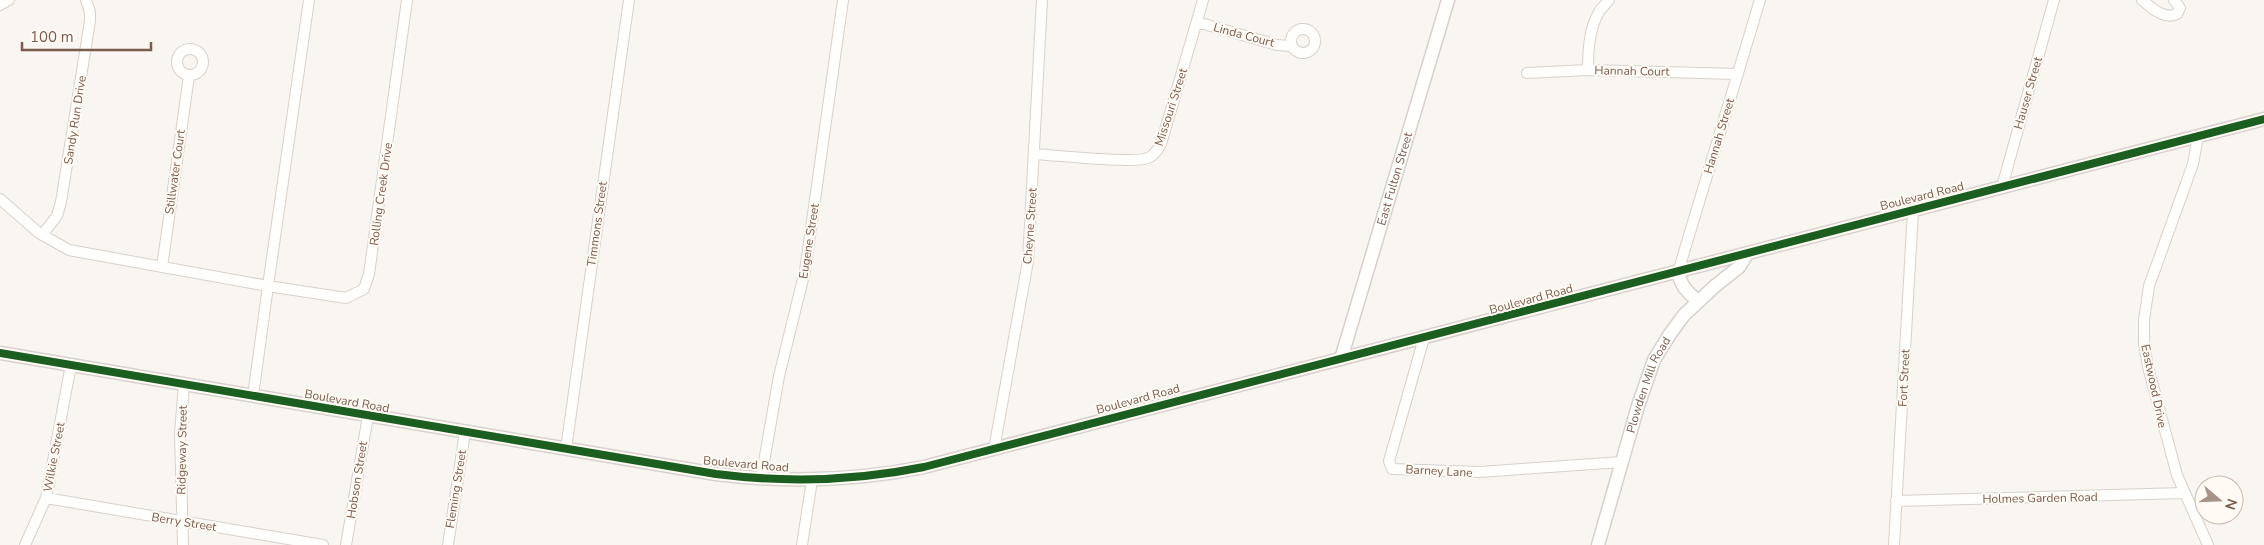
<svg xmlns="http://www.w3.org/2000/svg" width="2264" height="545" font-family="'Nunito Sans',sans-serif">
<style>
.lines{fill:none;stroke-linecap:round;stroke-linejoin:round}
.minor-casing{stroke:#d7d1cb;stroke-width:12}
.tertiary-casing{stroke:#d7d1cb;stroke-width:15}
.minor{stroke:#fefefd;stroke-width:10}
.tertiary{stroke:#fefefd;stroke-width:12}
.cycleway-casing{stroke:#fffaf3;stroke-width:11}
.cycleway{stroke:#1b5e20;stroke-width:8}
.labels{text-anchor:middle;stroke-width:4;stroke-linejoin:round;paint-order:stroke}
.street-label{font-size:12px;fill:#7a5c4d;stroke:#fffaf3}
</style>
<rect width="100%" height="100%" fill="#f9f5f0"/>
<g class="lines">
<g class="minor-casing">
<path id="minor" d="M309,0l-41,286 78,12 18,-9 5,-15 38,-274
M2142,0c10,8 22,20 35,14l3,-6 -6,-8
M0,5l9,-5
M1197,22l80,23 14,1
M1291 41a12 12 0 1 1 24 0a12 12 0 1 1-24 0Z
M177 62a13 13 0 1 1 26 0a13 13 0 1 1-26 0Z
M1588,70c0,-19 1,-41 11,-58 2,-4 7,-8 10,-12
M1527,73l61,-3 150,4
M2198,136l-5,28 -44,122 -5,34v24l4,23 29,108 31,70
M1034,154c21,1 99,10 114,4 6,-3 10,-8 13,-14l42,-144
M2002,187l52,-187
M0,199l39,34 30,17 199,36 -15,110
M42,235l15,-19 4,-14 29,-181v-9l-4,-12
M162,267l27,-191
M1678,272l82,-272
M1424,338l-35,123 3,8 87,3 143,-10
M566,449l63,-449
M994,449l34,-188 14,-261
M761,479l18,-103 26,-105 38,-271
M46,498l277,47
M1896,501l287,-8
M25,545l21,-47 25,-133
M183,545l-3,-112 4,-48
M346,545l22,-129
M448,545l17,-113
M802,545l10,-65
M1894,545l19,-335"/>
</g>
<g class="tertiary-casing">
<g id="tertiary">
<path d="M1678,272c3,14 9,20 20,29"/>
<path d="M0,353l716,121c71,9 139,7 208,-7l1340,-348"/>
<path id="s1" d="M1341,359l107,-359"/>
<path id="s2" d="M1598,545l40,-139 16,-46 16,-26 14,-19 31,-29 24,-19 8,-13"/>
</g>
</g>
<use href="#minor" class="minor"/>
<use href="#tertiary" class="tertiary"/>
<g class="cycleway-casing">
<path id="cycleway" d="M0,353l716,121c71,9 139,7 208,-7l1340,-348"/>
</g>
<use href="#cycleway" class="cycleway"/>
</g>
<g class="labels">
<g class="street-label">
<text transform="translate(1244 35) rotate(15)" y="4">Linda Court</text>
<text transform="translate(1632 71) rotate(1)" y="4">Hannah Court</text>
<text transform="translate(2028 93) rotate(-74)" y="4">Hauser Street</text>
<text transform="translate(1171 107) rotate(-72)" y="4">Missouri Street</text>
<text transform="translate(75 120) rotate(-81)" y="4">Sandy Run Drive</text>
<text transform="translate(1719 136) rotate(-73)" y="4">Hannah Street</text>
<text transform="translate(175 172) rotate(-82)" y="4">Stillwater Court</text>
<text dy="4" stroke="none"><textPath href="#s1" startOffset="188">East Fulton Street</textPath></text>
<text transform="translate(381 194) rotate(-82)" y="4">Rolling Creek Drive</text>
<text transform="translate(1922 196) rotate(-14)" y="4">Boulevard Road</text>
<text transform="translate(597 224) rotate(-82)" y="4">Timmons Street</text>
<text transform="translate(1030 226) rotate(-86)" y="4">Cheyne Street</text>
<text transform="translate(809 241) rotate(-81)" y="4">Eugene Street</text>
<text transform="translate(1531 299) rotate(-15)" y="4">Boulevard Road</text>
<text transform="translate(1904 378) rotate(-87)" y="4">Fort Street</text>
<text dy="4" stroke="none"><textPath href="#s2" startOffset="168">Plowden Mill Road</textPath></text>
<text transform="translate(2154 386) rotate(78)" y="4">Eastwood Drive</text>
<text transform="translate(1138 399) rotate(-15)" y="4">Boulevard Road</text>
<text transform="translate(347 401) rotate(10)" y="4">Boulevard Road</text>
<text transform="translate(182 450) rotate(-89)" y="4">Ridgeway Street</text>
<text transform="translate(54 457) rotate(-79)" y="4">Wilkie Street</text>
<text transform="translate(746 464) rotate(5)" y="4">Boulevard Road</text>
<text transform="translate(1439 471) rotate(3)" y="4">Barney Lane</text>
<text transform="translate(357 480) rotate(-81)" y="4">Hobson Street</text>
<text transform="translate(456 489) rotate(-81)" y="4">Fleming Street</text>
<text transform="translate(2040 498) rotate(-1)" y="4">Holmes Garden Road</text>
<text transform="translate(184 522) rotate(9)" y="4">Berry Street</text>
</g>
</g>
<g transform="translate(2219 500) rotate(109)"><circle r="24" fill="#fffaf3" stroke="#cabbb1"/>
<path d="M0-4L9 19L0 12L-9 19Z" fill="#a69286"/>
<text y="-8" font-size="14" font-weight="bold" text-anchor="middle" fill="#7a5c4d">N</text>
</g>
<path d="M22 42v8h129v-8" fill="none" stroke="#7a5c4d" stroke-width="2.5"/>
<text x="30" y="42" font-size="15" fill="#7a5c4d" stroke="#fffaf3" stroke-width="4" paint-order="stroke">100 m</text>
</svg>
